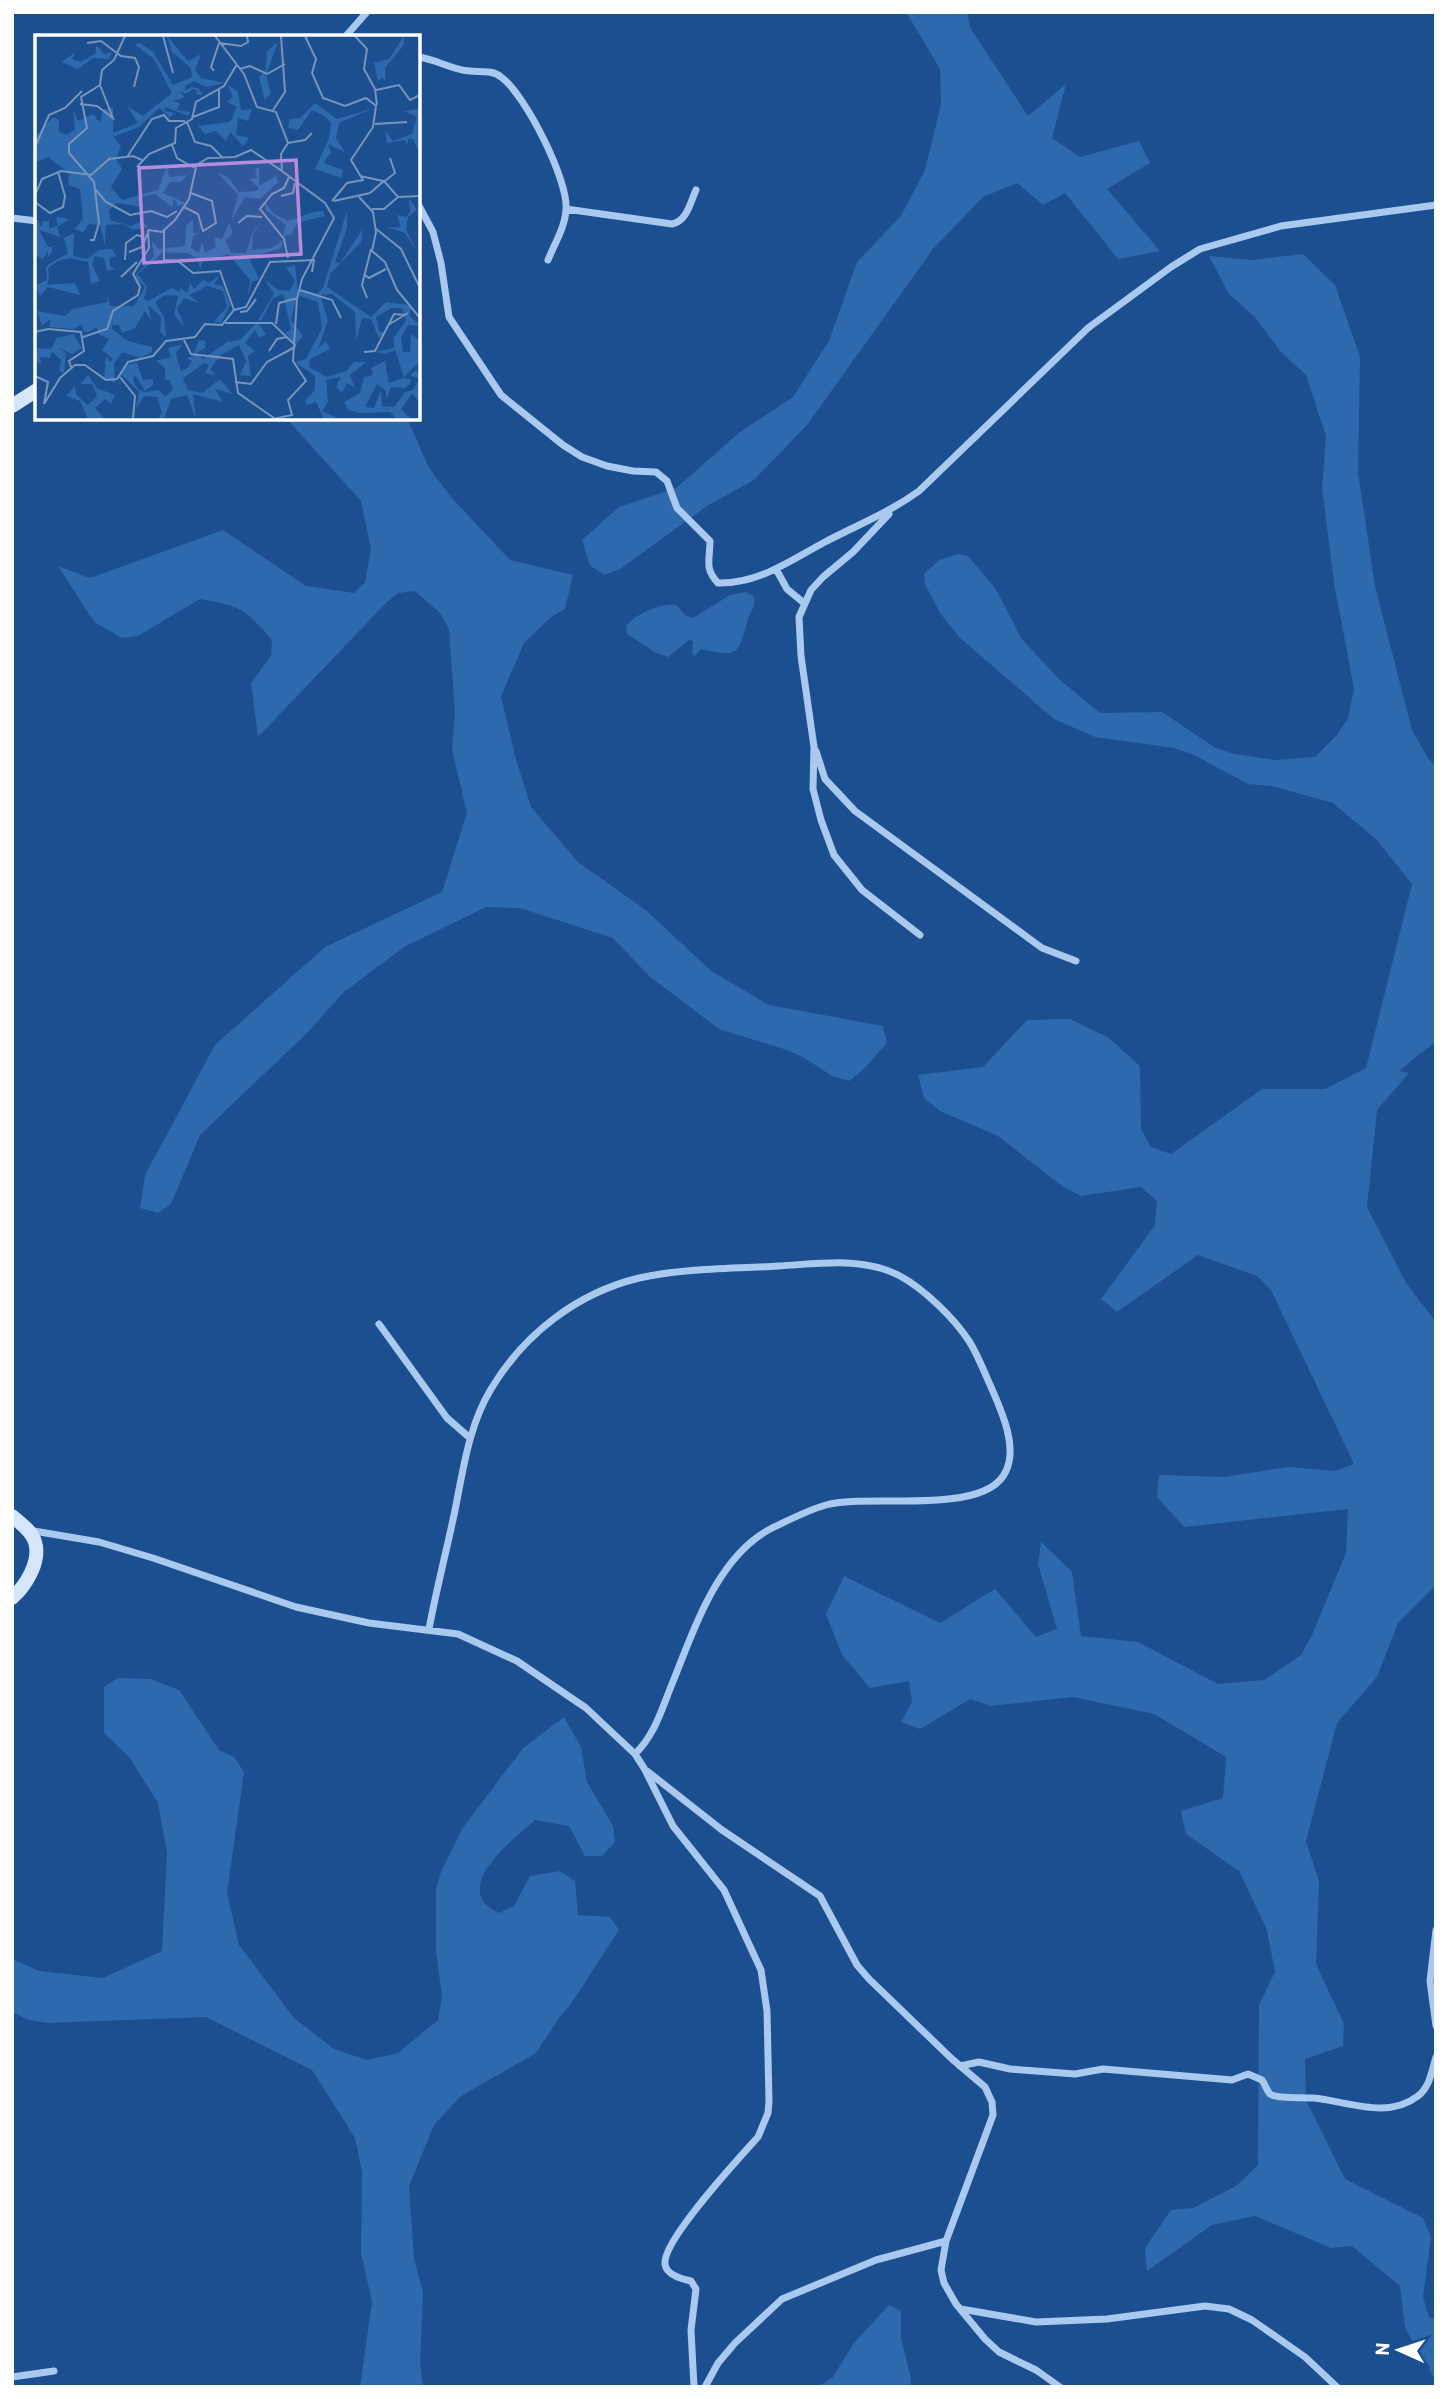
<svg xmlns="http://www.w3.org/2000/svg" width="1448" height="2399" font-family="Barlow,sans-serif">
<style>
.green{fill:#2e69ad}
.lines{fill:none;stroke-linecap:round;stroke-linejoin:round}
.street{stroke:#a9c9ee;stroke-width:7}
.secondary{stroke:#d6e6fa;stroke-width:14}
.inset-road{fill:none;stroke:#7695bc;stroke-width:2}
.view{fill:#b68bdc;fill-opacity:0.15;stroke:#b68bdc;stroke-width:3.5}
.inset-edge{fill:none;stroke:#fff;stroke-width:3.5}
</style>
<rect width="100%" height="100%" fill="#1b4f8f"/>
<path class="green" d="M906,12h61l4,17 57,87 38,-32 -14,54 28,19 59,-16 11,22 -43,26 53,62 -42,8 -53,-66 -22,12 -26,-22 -34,14 -50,52 -126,176 -53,55 -47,26 -87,63 -15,6 -15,-9 -8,-26 37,-33 57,-19 64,-56 53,-35 36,-56 28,-79 44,-46 24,-46 16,-66 -1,-35z
M1303,254l32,31 25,72 -2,115 17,114 37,144 16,28 8,9v274l-37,30 10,2 -32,37 -10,97 39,76 30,39v263l-38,38 -21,54 -40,46 -31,118 13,40 -3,83 28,60 -1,22 -38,13 1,41 39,79 78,39 8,19 -8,60 6,20 7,2v62l-31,-53 -5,-42 -48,-40 -21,2 -76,-32 -43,9 -65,46 -2,-23 26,-38 22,-2 43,-22 22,-21 1,-160 16,-33 -8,-42 -28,-59 -53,-37 -5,-23 42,-13 3,-41 -72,-43 -81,-17 -82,9 -21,-7 -50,30 -19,-7 11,-20 -3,-21 -39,7 -28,-33 -16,-41 18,-38 96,47 55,-34 41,48 21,-8 -19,-65 3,-22 31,30 9,64 57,6 80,42 46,-4 37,-25 11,-20 34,-82 2,-44 -164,18 -27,-30 2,-22 65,2 64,-10 46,4 20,-7 -83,-174 -14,-14 -59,-21 -81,57 -16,-13 54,-74 2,-24 -16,-14 -60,9 -19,-10 -64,-50 -58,-25 -16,-13 -6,-23 65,-8 44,-47 43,-1 39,19 31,28 1,63 10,18 20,7 91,-65h63l41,-21 46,-184 -35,-44 -44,-37 -61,-17 -24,-2 -54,-29 -20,-7 -79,-11 -41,-18 -94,-81 -20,-25 -15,-29 -1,-10 15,-14 19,-6 10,2 28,33 25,49 37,40 42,35 62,-1 52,35 20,7 41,6 40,-3 22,-22 11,-17 6,-29 -20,-106 -12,-95 4,-52 -20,-61 -25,-23 -26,-35 -26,-23 -20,-38 42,4z
M286,418h121l22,50 22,29 59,63 63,15 -8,34 -14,8 -27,26 -23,53 14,60 16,51 47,55 69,49 64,60 58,34 114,21 4,17 -24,27 -14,11 -17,-5 -29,-19 -16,-7 -68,-21 -70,-53 -36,-38 -93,-30 -34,-1 -82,40 -60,45 -37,41 -107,102 -29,69 -13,9 -18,-5 5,-33 70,-130 110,-98 117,-55 25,-79 -15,-63 3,-37 -6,-83 -8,-16 -26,-23 -17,2 -13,11 -127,133 -7,-54 20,-27 1,-16c-28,-32 -31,-34 -72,-41l-62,37 -16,2 -28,-16 -36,-56 32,12 133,-48 83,56 48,7 11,-11 6,-33 -10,-48z
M746,592l8,5c2,10 -3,14 -6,22 -10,35 -8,39 -47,30l-6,7 -3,-3 1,-12 -4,-1 -21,17 -12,-4 -29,-19 -1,-8c9,-12 35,-23 50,-21l9,10 8,3 37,-23z
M118,1678l32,1 29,11 40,60 15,7 10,15 -17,121 12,52 55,73 40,31 33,11 31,-7 40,-33 4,-24 -6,-44v-63l5,-17 21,-43 61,-81 41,-31 17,30 6,35 26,44 2,16 -13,14h-17l-16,-30 -34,-6c-18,17 -72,56 -50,84 4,3 10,7 14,9l15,-7 16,-30 30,-5 15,10 3,34 32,2 9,13 -48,74 -12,14 -23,35 -75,43 -27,29 -25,61 5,72 9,34 -3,70 3,25h-63l12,-85 -11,-49 1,-81 -7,-34 -43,-68 -106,-53 -159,6 -18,-3 -17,-8v-53l27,12 64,7 59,-27 5,-98 -9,-50 -28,-45 -26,-25v-46z
M889,2305l12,6v27l10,41 -1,8h-92l15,-10 21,-34z"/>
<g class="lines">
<path class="street" d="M345,37l22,-25
M418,57c18,2 34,13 52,14 10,1 23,-1 31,6 24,17 68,104 65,133 -1,17 -12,35 -18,50
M418,204l15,28 8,31 8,54 52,78 62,50 19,12 25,9 26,5 23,1 11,9 10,27 33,33c0,19 -6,27 8,42 40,1 72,-22 105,-40 34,-18 64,-29 96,-52l169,-163 83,-61 29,-18 81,-23 155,-21
M566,209l106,15c15,-3 18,-21 24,-34
M12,218l25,3
M889,514l-36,38 -30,25 -12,13 -12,27 2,39 13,91 -1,42 8,31 13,35 28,35 58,45
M776,569l11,20 17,14
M816,751l9,28 30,32 187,137 34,13
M379,1324l68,94 23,20
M28,1530l71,12 54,16 143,49 73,16 89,11 59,27 69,47 49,46 9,14 29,58 51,64 37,80 6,41 2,90 -1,12 -10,24c-18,20 -96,104 -93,127 1,11 17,15 26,17l5,8 -5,41 3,57
M429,1629c7,-38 17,-76 25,-114 9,-43 14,-88 37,-126 33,-55 86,-96 148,-111 45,-10 93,-9 139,-12 40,-2 85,-10 122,10 24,13 54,42 69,65 9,14 15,31 22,46 10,23 27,59 15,84 -20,46 -138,22 -180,34 -18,5 -37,15 -54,23 -55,28 -78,102 -100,156 -11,27 -17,50 -37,70
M647,1771l75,59 98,66 37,69 12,14 83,80 33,28 7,15 1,13 -47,126 -5,29 3,13 12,21 29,35 14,13 37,18 24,17
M1436,1930l-6,51 6,45
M960,2066l19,-4 31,7 65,5 28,-5 129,11 16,-6 14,6c3,4 5,11 8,14 7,5 34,3 43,4 34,3 74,22 105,-2 12,-9 14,-26 18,-39
M961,2309l75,13 71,-3 98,-13 24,3 23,11 53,37 32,30
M12,2377l42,-6
M705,2387l13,-24 17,-20 47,-44 94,-39 70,-19"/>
<path class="secondary" d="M12,406l25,-16
M12,1516c8,7 20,15 23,26 6,19 -9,44 -23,56"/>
</g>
<g transform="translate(35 35)">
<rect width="385" height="385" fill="#1b4f8f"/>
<path d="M132,1l21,25 13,-7 -6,16 6,8 24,5 -19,4 -12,-6 -9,5v5l6,-4 7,1 5,7 -8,-1 3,-3 -5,-2 -7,5 -7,-3 6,6 -12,4 7,2 -3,7 13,2 -2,4 -23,-9v4l10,2 -5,4 -11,-9 -20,19 -26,10 8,9 -5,13 6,10 -11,18 11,13 36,-10 9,-24 2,11 18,-2 -6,7h-11l-7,11 23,10 -8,3 -4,-8 -2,9 -17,-13 -16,3 2,10 -24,-4 -8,7 1,10 21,6 11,-5 6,6 -15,3 -9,-6 -18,1 -1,21 -5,-21 -11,-1 -9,13 3,-5 -9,-3 9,-10 -3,-30 -12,-4 1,-12 -21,-16 -13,6v-26l18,-20 6,3v12l7,3 9,-5 -2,-20 5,11 15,-7 7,9 3,-13 10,-3v26l25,-10 -11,-17 16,10 29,-23 -18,-34 -19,-14 5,-2 13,9 20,33 19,-8 -1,-9 -19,-16zM369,1v9l-19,23v12l-3,-3 -4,4 -4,-18 15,-4zM243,7l-12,33 5,18 -6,7 -6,-23 7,-7 1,-19zM61,10l8,9 8,-2 -3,7 -16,-1 -15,11 -17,-7 15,-10 -4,7 9,3 15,-9zM192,49l11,8 3,18 11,-1 -4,12 -10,-3 -2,17 13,3 -6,8 -13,-14 -4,9 -10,-10 -11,3 -7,-8 32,-4 7,-15 -10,-5 6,-5zM280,68l22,16 37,-11 -35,15 -3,15 9,14 -17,-8 3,9 -8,10 20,7 -1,8 -27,-9 14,-31 2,-14 -5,-7 -14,-7 -14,20 -10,-2 2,-9 10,-1zM385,74v45l-7,-15h-5l-1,7 -2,-6 -18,3 -2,-12 8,10 19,-7 5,-17 -13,-6zM224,131v20l17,-10 2,6 -18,17 -15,-2 -14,24 7,-26 -20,-22 10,4 11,15 17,-1 3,-3 -10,-9 8,-1 -2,-8zM374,163l8,12 -9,7 -2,13 14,26 -15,-23 -18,-6h14l-4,-12 9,2 4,-5zM228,165l10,13 15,8 25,-9 10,-1 2,5 -28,7 -6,12 -8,1 3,-11 -19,-14zM312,176v17l-12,34 5,1 23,-34 -2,13 -31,32 -3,13 44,30 15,-15 24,3v11l10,10 -12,-1 -7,12 2,15h7l1,-18 9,7v20l-16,16 -9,-27 -10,4 -9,-2 18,-4v-11l12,-16 -4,-13h-10l-16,9 3,14 5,2 -5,5 -8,-19 -9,-1 -6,23 -1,-29 -23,-18 -12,1 8,25 -10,29 8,-8 4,8 -20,10 -1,8 18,10 19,-6 8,-9h12l-16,13 5,13 -8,-5 -5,10 -6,-6 5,-10 -15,3 2,22 -6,9 15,7 -13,1 -8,-17 -9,3 -2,-5 10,-10v-14l-20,-14 11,-3 16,-31 -4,-26 -18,-6v-5l17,3 6,-6zM0,179l6,13 2,-6h6v8l9,-4 -2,-8 14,2 -13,8 3,10 -21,-7 9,17 11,-1 -7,1v6l-4,3v-5l-5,8 -8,-4zM158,184v14h6l-6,3 -2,12 8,5 3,-12 3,12 11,-6 -2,-10 8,2 7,-16 4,10 -8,7 6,13h15l7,-22 8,-9 -8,12 -1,16 20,-2 11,-8 -2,8 -32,10 10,21 -7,3 -5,17 3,-19 -22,-26 -25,7 -3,8 -2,-10 -10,-6 -25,-1 -25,22 9,13 -3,12 4,2 24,-13 8,4v-5l7,6 3,-10 4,6 9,-9 6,3 11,-8 -6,9 9,2 7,19 -9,18 -7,-2 13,-14 -4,-16 -16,-5 -18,9 10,8 -15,-5 -7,11 8,18 -11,-12 4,-19 -13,-1 -10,7 9,15 2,20 -6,-5 1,-15 -13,-12 4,17 -7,-11 -10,17 -13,5 -3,-8h-6v-8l-1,12 16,12 24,6v5l-12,6 -18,-6 -8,12 1,19 -11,-5 2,-22 4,6 3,-3 -11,-9 7,-11 -11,-5 -1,-7 -9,5 -5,-1 -1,-7 -8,5 -25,-2 2,-8 -9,7 -5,-15 28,5 8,-7 34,-7 1,-5 2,9h24l11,-19 -11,-10 20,-21 -2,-14 7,7 26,-3 1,-20zM39,198l-1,23 14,3 12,-9 13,-1 4,7 -6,2v8l5,3 -8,2 -3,-13 -9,-2 -3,9 8,16 -9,3 -3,-22 -18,-4 -12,3 -10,7 1,10 -2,7 28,-2 5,12 -32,-8 -8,9 -5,-11 12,-5 -1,-12 3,-4 19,-11 -4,-15zM260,230l3,27 -7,28 12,16 -8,9 -9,-12 5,-4 -8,-35 -10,4 -12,23 -3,-1 16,-26 -9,-14 13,10 12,1 5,-11 -9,-12zM222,287l9,12 -6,4 -5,-8 -10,13 10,8 -7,5 3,20 -11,-1 6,-14 -7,-16 -18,10 -11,14 6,6 -11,-2 4,-8 -4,-2 -22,15 5,12 14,3 18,-14 12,15 -17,-5 8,13 -30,-8 3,25 -9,-24 -16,4 -7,20h-6l4,-6 -5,-16 -13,-1 -8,13 3,-17 -18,-18 5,-9 11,-2 6,17 10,-1v6l-8,6 -10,-16 -2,6 6,9 6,2 14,-2 6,7 8,-7 -3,-10h-5v-12l-9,-7 15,-4 -3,-9 15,-4 -7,9 5,18 7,-3 4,-7 -6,-3 7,-2 6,-16 6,1v7l-9,5 7,6 24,-17 13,-2zM38,299l9,14 -10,6 -15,-7 9,6 -2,20 -5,-2 2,-11 -9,-8 -2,6 -10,-1 1,7 -6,-2v-14l16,1 6,-11zM350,326l4,22 14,-5 8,1 -1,5 -5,4 -14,-1 -5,13v-9l-9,-7 -12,23 9,1 7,-18 1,16 12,1 11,-15 8,-2 6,-11 -9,-4 5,-4 5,2v29l-8,-8 -11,15 10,10h-14l-7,-7 -31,1 -11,-3 -4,-8 16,-9 4,-16 9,-2 -2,-7zM53,340l9,13 18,7 -4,9 -6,-5 -10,9 10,11h-17l-8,-18 -14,-5 9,-10 1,8 11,11 7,-5 3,-5 -5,-11h-12z" fill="#2e69ad"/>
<path class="inset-road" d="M128,1l10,37M180,1l29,38 13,33 19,5 12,31 -7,11 1,17 43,32 9,15 -32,61 -5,20 -4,62 13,20 -18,19 4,15 -19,4M270,1l11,23 -4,14 11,25 22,8 21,-8 10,8 -3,21 -22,33 12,20 -16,3 -15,18M320,1l12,13 -3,20 11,20 2,16M52,8l14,-2 20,15 14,2 4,9 -5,20M184,8l22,3 7,-4 -1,-6M205,34l10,-3 17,8 18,-10M179,36l-3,-4 8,-24M341,55l23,-5 11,15 10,-5M45,69l17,2 16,12 -13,-33M238,75l12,-18 -4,-56M158,82l26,-10v-19M152,87l8,20 16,4 11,11M340,89l32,-2M253,108l17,-3 7,-7M137,110l5,13 16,9 15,-9 27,-1 16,-7 31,21M0,112l14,-32 16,-7 17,-17M92,122l25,-38 12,-4 5,6h16M102,132l12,-13 26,-11 1,-15 16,-9 4,-17 28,-16 13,-22M325,141l23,5M350,146l10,-8 -5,-15M60,154l11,13 24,13 21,-4 16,6 10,-6M0,160l7,-16 19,-8 30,4 18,-16 24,-3 9,4M246,161l12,-3 2,-10M324,162l14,15 3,20 -4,19 13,11 12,28 23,28M299,166l36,-8 14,-12 14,16 22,-1M0,167l15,11 13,-6 2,-11 -7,-24M149,172l14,7 5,17 13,-8 -4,-22 -21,-8M337,174h12l14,-12M203,188l9,-7 15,1M340,193l26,21 19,39M129,195v30l14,1 15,12 27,-2 14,39M55,205h4l5,-17 -5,-41 -25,-29v-9l18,-16 -6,-31 19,-12 2,-15 12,-10 11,-24M94,217l13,-5 7,-17 13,2 13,-12 14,-21 7,-32M253,223l-4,-19 -24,-30 12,-15 12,-6 5,-11M90,225l1,-17 11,-8 7,2M330,240l4,3 17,-9M86,242l16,-15M265,255l32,10 9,18M332,263l-5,-13 9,-36M205,277l7,-1 9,-12M190,288h47l24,23M241,289l3,-21 19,-5M353,290l20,-12M0,297l13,-3 33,3 3,19 -15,10 2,6M48,302l24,-8 6,-18 25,-16 2,-8 -7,-13 16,-26 -1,-18M149,305l7,14 42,5 5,34 36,25M234,316l8,-12 10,-2M329,317l11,-1 19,-37 11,1M0,341l13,6 -4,22 16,-26 15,-13h10l21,15 11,-1 11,-17 25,-6 13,-15 29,-4 10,-13 17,1 12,-15 12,-3 24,-45 44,-2 -2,12M85,342l15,19 -2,23M200,347l16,2 16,-22 28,-15"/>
<path class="view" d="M261,125l5,94 -157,9 -5,-95z"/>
<rect width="385" height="385" class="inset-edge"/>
</g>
<rect width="1448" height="2399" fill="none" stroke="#ffffff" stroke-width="28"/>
<g transform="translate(1399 2350) rotate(273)" stroke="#1b4f8f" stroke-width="5" paint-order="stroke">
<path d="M0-5L12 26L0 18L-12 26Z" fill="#ffffff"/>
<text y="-10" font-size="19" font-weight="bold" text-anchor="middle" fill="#ffffff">N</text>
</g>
</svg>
